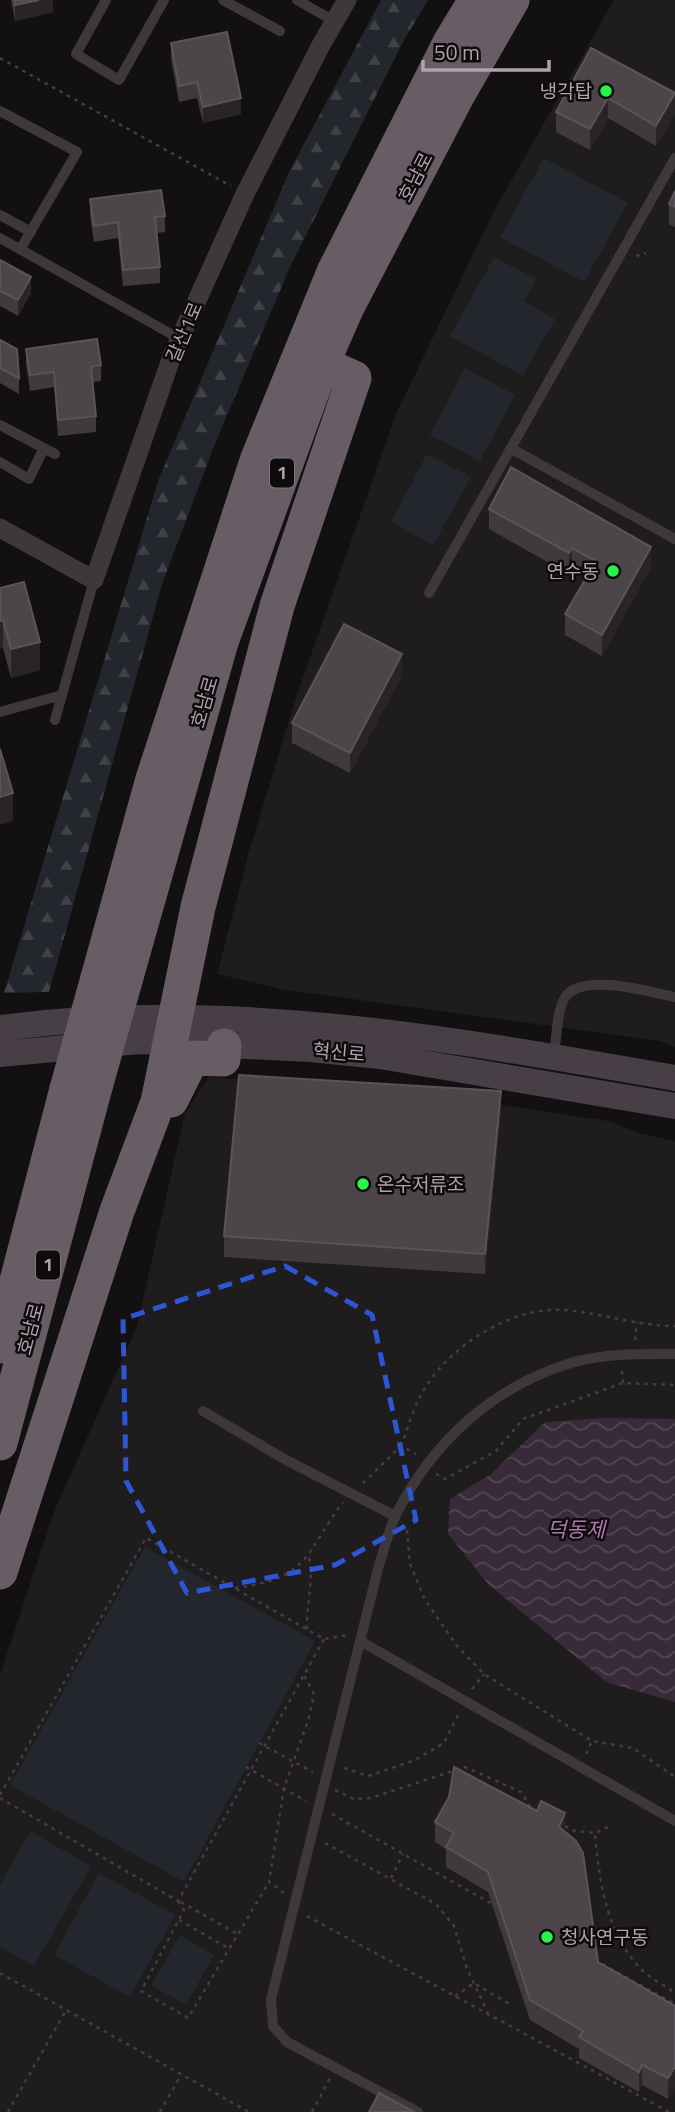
<svg xmlns="http://www.w3.org/2000/svg" width="675" height="2112" font-family="'Titillium Web','Noto Sans KR',sans-serif">
<style>
.built{fill:#1f1c1e}
.forest{fill:url(#forest-firs)}
.park{fill:#23262c}
.water{fill:url(#water-waves)}
.lines{fill:none;stroke-linecap:round;stroke-linejoin:round}
.path{stroke:#453d43;stroke-width:2.5;stroke-dasharray:3.5 5;stroke-linecap:butt}
.lane{stroke:#3e383c;stroke-width:10}
.street{stroke:#3e383c;stroke-width:19}
.secondary{stroke:#473f45;stroke-width:26}
.highway{stroke:#685d65;stroke-width:35}
.highway-bridge{stroke:#685d65;stroke-width:35}
.wall{fill:#403a3e}
.shaded-wall{fill:#282427}
.building{fill:#4c454a;stroke:#5c535a;stroke-width:2}
.marked{fill:none;stroke:#2c56d4;stroke-width:5;stroke-dasharray:14 9;stroke-linejoin:round}
.poi-dot{fill:#27f349;stroke:#0d0b0c;stroke-width:2.5}
.labels{text-anchor:middle;stroke-width:5;stroke-linejoin:round;paint-order:stroke}
.shield{fill:#0d0b0c;stroke:#81747e;stroke-width:2}
.shield-label{font-size:18px;font-weight:bold;fill:#b3a1af}
.poi-label{font-size:19px;fill:#b3a1af;stroke:#0d0b0c;text-anchor:end}
.street-label{font-size:19px;fill:#b3a1af;stroke:#0d0b0c}
.water-label{font-size:21px;font-style:italic;fill:#ad77af;stroke:#0d0b0c}
</style>
<defs>
<pattern id="forest-firs" width="22" height="20" patternUnits="userSpaceOnUse" patternTransform="scale(1.75)"><rect width="22" height="20" fill="#23262c"/><path d="M5 1l3.5 6h-7zM16 11l3.5 6h-7z" fill="#414248"/></pattern>
<pattern id="water-waves" width="16" height="10" patternUnits="userSpaceOnUse" patternTransform="scale(1.75)"><rect width="16" height="10" fill="#392a3a"/><path d="M0 5q4-4 8 0t8 0" fill="none" stroke="#534654"/></pattern>
</defs>
<rect width="100%" height="100%" fill="#121011"/>
<path class="built" d="M614,0h61v1047l-15,-6 -374,-51 -69,-16 32,-122 47,-155 100,-283 98,-203z
M209,1077l246,21 153,23 30,12 37,8v971h-675v-437l54,-163 83,-186 48,-213z"/>
<path class="forest" d="M381,0h47l-25,42 -113,225 -76,179 -52,138 -113,408 -45,1 154,-512 131,-309z"/>
<path class="park" d="M544,158l84,45 -44,79 -84,-45z
M494,257l42,22 -12,22 31,18 -32,57 -73,-40z
M465,368l50,27 -35,66 -50,-26z
M427,454l44,23 -38,68 -42,-23z
M145,1547l170,94 -131,241 -174,-97z
M30,1831l61,35 -57,100 -34,-19v-62z
M99,1873l76,42 -45,82 -76,-42z
M180,1935l34,20 -28,50 -35,-20z"/>
<path class="water" d="M605,1418l70,1v283l-69,-20 -118,-98 -40,-50 2,-35 41,-25 54,-52z"/>
<g class="lines">
<path class="path" d="M0,58l231,128
M636,256l10,-3
M635,1340l2,-18
M622,1371l1,12
M401,1446c6,-16 11,-34 19,-49 24,-48 90,-91 144,-87 38,3 73,16 111,16
M436,1474l9,5 51,-28 27,-32 100,-36 52,2
M363,1483l38,-37 15,8
M407,1530l3,34 15,36 32,46 27,28 108,67 41,7 42,29
M235,1588c75,-10 68,-32 108,-86
M307,1629c-1,-25 7,-48 2,-72
M472,1689l12,-15
M259,1743l54,29
M586,1754l6,-13
M246,1767l60,34
M344,1768l24,8 47,-16 29,-17 16,-32
M335,1790l19,9 17,-1 94,-31 56,25 10,16 6,3
M0,1795l146,-257 178,101 24,-4
M0,1798l178,103 146,-262
M332,1814l162,91
M565,1826l10,5 20,2
M608,1827l-13,6c4,48 11,98 44,134 10,11 25,18 36,26
M325,1843l111,61 18,22 13,43 21,44
M391,1878l12,-24
M284,1893l-15,-11 15,-94 24,-67 6,-27 -10,-19
M178,1901l6,9 -43,81 47,27 81,-136
M181,1902l55,31
M307,1916l362,196
M179,1920l49,28
M595,1960l80,44
M0,1973l249,139
M455,1996l19,-13 37,22
M8,2112l57,-100
M160,2112l21,-37
M312,2112l18,-34"/>
<path class="lane" d="M106,0l-30,54 43,26 45,-80
M223,0l57,31
M297,0l37,21
M0,111l77,41 -56,96
M0,215l31,17
M0,238l180,101
M0,425l55,29
M512,449l163,90
M0,462l29,17 15,-31
M429,593l246,-435
M0,712l62,-17
M55,720l39,-140
M554,1054c3,-17 2,-37 9,-53 13,-31 86,-9 112,-4
M203,1411l83,49 109,56
M362,1642l313,179
M418,2112l-131,-70 -14,-16 -2,-27 107,-430c6,-18 10,-39 19,-56 36,-72 98,-128 177,-151 33,-9 68,-8 101,-8"/>
<path class="street" d="M0,528l94,52 78,-224 73,-162 76,-149 26,-45"/>
<path class="secondary" d="M0,1028c224,-30 454,11 675,50
M0,1054l139,-13 172,8 69,7 295,50"/>
<path class="highway" d="M126,977l95,-335 101,-278 24,-55 112,-215 54,-94
M98,978l55,-199 105,-321 76,-186 117,-231 25,-41
M171,1100l21,-42 31,1 1,-13
M0,1346l67,-257
M0,1443l95,-356
M0,1572l117,-361 41,-109 40,-195 79,-301 77,-228 -32,-14"/>
<path class="highway-bridge" d="M95,1087l31,-110
M67,1089l31,-111"/>
</g>
<path class="wall" d="M11,0h42v12l-38,9z
M171,43l70,71 -38,9 -6,-25 -18,4 -8,-43z
M591,48l84,65 -19,33 -48,-28 -18,32 -34,-18v-20z
M675,191v36l-6,-3v-20z
M90,199l75,17v16l-8,1 3,34v16l-37,3 -5,-48 -24,4 -4,-27z
M0,260l31,33 -13,23 -18,-10z
M0,340l19,38v16l-19,-11z
M26,349l75,16v16l-8,1 3,34v16l-38,4 -4,-49 -24,4 -4,-27z
M489,509l162,58 -49,89 -37,-21v-21l22,-38 -15,-8 -3,6 -80,-45z
M0,588l40,82 -29,8 -8,-30z
M402,675l-52,98 -58,-30v-20z
M501,1111l-16,163 -261,-17v-21z
M435,1822l130,10 33,130 77,44 -7,93 -26,-14 -3,7 -60,-34v-9l-49,-29 -42,-128 -42,-25v-18l-11,-7z"/>
<path class="shaded-wall" d="M39,0h14v12l-38,9v-16z
M675,93v20l-19,33v-20z
M241,98v16l-38,9v-16z
M608,98v20l-18,32v-21z
M31,277v16l-13,23v-16z
M651,547v20l-49,89v-21z
M572,548v20l-3,6v-21z
M3,620v28l-3,1v-28z
M40,642v28l-29,8v-29z
M402,654v21l-52,98v-20z
M13,793v28l-13,4v-28z
M501,1091v20l-16,163v-20z
M565,1813v20l-6,-6z
M642,2065v20l-3,7v-20z
M675,2067v21l-7,11v-21z"/>
<path class="building" d="M14,0h25l-24,5z
M227,32l14,66 -38,9 -6,-25 -18,4 -8,-43z
M591,48l84,45 -19,33 -48,-28 -18,31 -34,-17z
M161,190l4,26 -10,1 5,50 -37,3 -5,-48 -24,4 -4,-27z
M675,191v16l-6,-3z
M0,260l31,17 -13,23 -18,-9z
M97,339l4,26 -10,2 5,49 -38,4 -4,-48 -24,3 -4,-26z
M0,340l17,9 2,29 -19,-10z
M511,467l140,80 -49,88 -37,-21 31,-53 -24,-13 -3,5 -80,-44z
M24,582l16,60 -29,7 -8,-29 -3,1v-33z
M344,624l58,30 -52,99 -58,-30z
M0,749l13,44 -13,4z
M239,1075l262,16 -16,163 -261,-18z
M454,1767l83,44 4,-10 24,12 -6,14 17,14 7,12 15,109 77,44v61l-7,11 -26,-13 -3,7 -60,-35 4,-6 -53,-31 -42,-128 -42,-25 8,-14 -19,-11 14,-25z
M379,2093l35,19h-45z"/>
<path class="marked" d="M285,1266l87,49 44,205 -81,45 -148,28 -61,-112 -3,-162z"/>
<g class="poi-dot">
<circle cx="606" cy="91" r="7"/>
<circle cx="613" cy="571" r="7"/>
<circle cx="363" cy="1184" r="7"/>
<circle cx="547" cy="1937" r="7"/>
</g>
<g class="labels">
<g class="shield">
<rect x="270" y="458.5" width="24" height="29" rx="5"/>
<rect x="36" y="1250.5" width="24" height="29" rx="5"/>
</g>
<g class="shield-label">
<text x="282" y="479">1</text>
<text x="48" y="1271">1</text>
</g>
<g class="poi-label">
<text x="592" y="98">냉각탑</text>
<text x="599" y="578">연수동</text>
<text x="377" y="1191" text-anchor="start">온수저류조</text>
<text x="561" y="1944" text-anchor="start">청사연구동</text>
</g>
<g class="street-label">
<text transform="translate(415 177) rotate(-63)" y="7">호남로</text>
<text transform="translate(184 332) rotate(-67)" y="7">갈산1로</text>
<text transform="translate(204 702) rotate(-74)" y="7">호남로</text>
<text transform="translate(339 1052) rotate(5)" y="7">혁신로</text>
<text transform="translate(30 1329) rotate(-75)" y="7">호남로</text>
</g>
<g class="water-label">
<text x="576" y="1537">덕동제</text>
</g>
</g>
<path d="M423 60v10h126v-10" fill="none" stroke="#b3a1af" stroke-width="3.5"/>
<text x="434" y="60" font-size="21" fill="#b3a1af" stroke="#0d0b0c" stroke-width="5" paint-order="stroke">50 m</text>
</svg>
